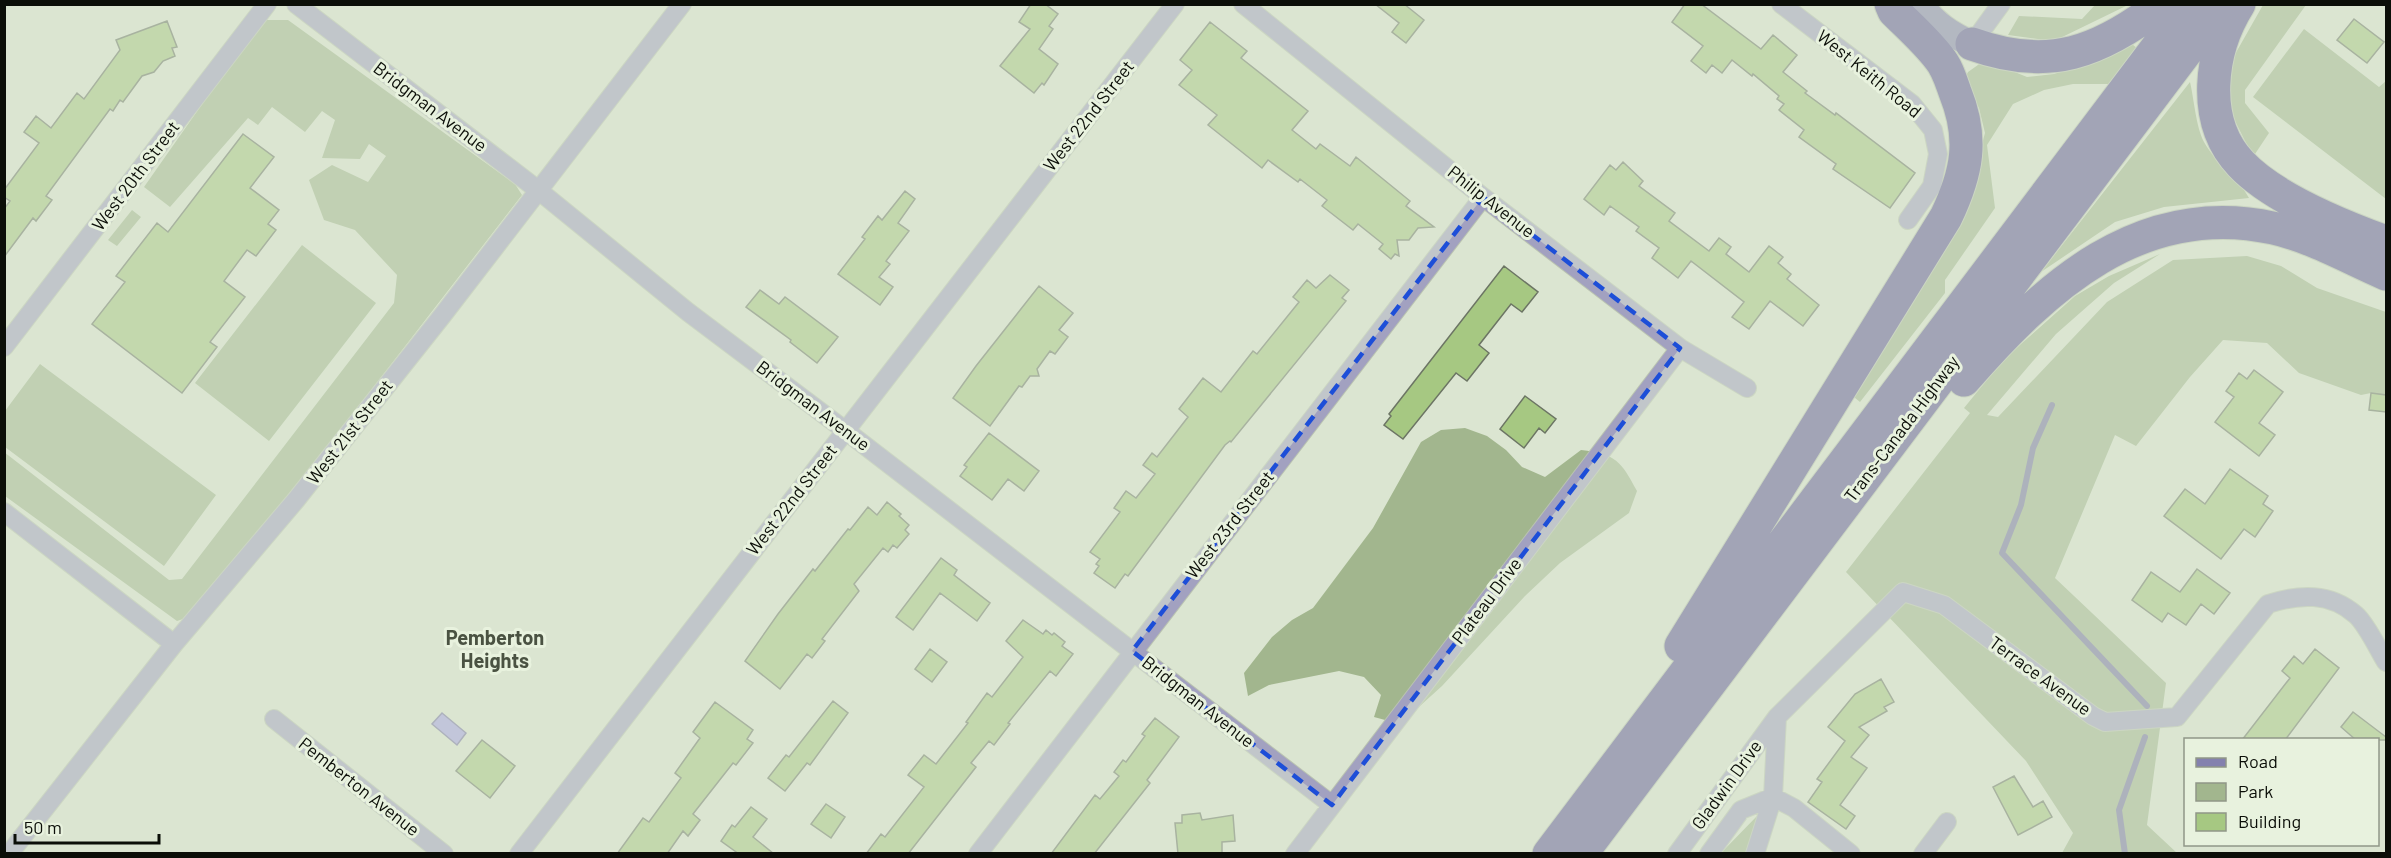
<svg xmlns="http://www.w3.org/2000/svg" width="2391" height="858" font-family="Barlow,sans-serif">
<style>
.green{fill:#a2b68e}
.water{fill:#a59fe5;stroke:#7774a3;stroke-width:1.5}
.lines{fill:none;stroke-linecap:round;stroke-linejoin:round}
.stream{stroke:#7774a3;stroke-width:6}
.building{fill:#a6c882;stroke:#6c7564;stroke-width:1.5}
.street-casing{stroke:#bac3b1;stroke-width:20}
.secondary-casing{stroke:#bac3b1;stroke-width:28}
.highway-casing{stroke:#bac3b1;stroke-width:35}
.street{stroke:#a2a1c0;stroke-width:18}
.secondary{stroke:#8481ae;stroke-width:26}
.highway{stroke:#5d5695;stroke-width:33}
.marked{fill:none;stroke:#1d4ed8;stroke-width:4.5;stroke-dasharray:12 8;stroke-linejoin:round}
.labels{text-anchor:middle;stroke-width:6;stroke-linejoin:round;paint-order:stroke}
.street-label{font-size:18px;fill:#0b0e08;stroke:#e8f2de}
.neighbourhood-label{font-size:20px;font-weight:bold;fill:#4a5242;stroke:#e8f2de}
</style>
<rect width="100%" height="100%" fill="#dbe5d1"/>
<path class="green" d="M2095,5h33l-74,36 -46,-6 11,-19 63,3z
M2263,5h49h-6l-61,85v13l24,30 -16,24 -23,-46v-48z
M261,20h27l227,164 7,11 -324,419 -21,7 -172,-125 -1,-44 165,128 13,-1 212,-276 3,-28 -42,-45 -31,-10 -15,-40 23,-15 36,17 18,-26 -17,-12 -9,15 -38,-1 13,-38 -13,-9 -17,21 -33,-25 -14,18 -10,-7 -78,89 -26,-20z
M2304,29l75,58 7,-6v118l-133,-102z
M2127,40l16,13 -29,31h-41l-29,6 -31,14 -26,41 8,63 -50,72v13l-85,109 -11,-9 121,-205 15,-55 -6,-25 -15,-28 4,-8 17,-12 42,17 27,-3 48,-16z
M2190,82c4,17 6,45 14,60 12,22 34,35 45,56l-85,9 -49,15 -74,50z
M132,210l9,7 -24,29 -9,-6z
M302,245l74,58 -107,138 -74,-58z
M2160,254l-46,29 -58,51 -69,81 11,2 109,-115 66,-42 74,-4 34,10 36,22 69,24v87l-15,-6 -10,2 -62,-22 -32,-30 -44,-3 -33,37 -54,69 -21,-11 -60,143 111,105 -19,142 30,28h-115l11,-20 -47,-72 -180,-189 124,-159 -6,-5 40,-49 71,-63 34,-20z
M40,364l176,131 -52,71 -159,-119v-36z
M1465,428l22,8 19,14 16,17 23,10 36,-27c35,4 40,11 56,41l-8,22 -69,50 -35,33 -83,90 -42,38 -26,-7 7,-22 -17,-18 -25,-6 -70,14 -21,11 -4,-23 28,-36 20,-17 21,-12 60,-80 48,-86 20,-12z
M1757,816l-10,37h-26z"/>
<path class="water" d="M442,713l24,20 -9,12 -25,-21z"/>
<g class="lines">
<path class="stream" d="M2052,405l-19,43 -12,57 -19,48 145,153
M2125,854l-6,-44 26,-73"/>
</g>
<path class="building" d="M1031,4h14l13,10 -9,12 4,3 -14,20 19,15 -14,21 -2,-2 -8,10 -34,-27 30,-37 -11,-7z
M1375,4h29l20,16 -18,23 -14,-11 7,-9z
M1685,4h16l60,45 12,-14 24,20 -14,17 24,19 -2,2 30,22 1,-2 79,60 -25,35 -57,-39 3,-5 -37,-27 5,-7 -25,-20 5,-6 -7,-5 2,-3 -26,-22 -1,2 -20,-16 -10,13 -10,-8 -6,8 -15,-12 12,-15 -31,-24z
M2354,19l30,23 -17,21 -30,-23z
M167,21l10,26 -5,1 3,8 -12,5 -9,11 -12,4 -19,26 -3,-2 -7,11 -3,-2 -64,87 6,4 -16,21 -3,-3 -29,39v-48l6,-8 -6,-4v-7l35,-47 -15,-11 12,-16 15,12 26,-35 7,6 36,-49 -4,-10z
M1210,22l37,29 -6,7 67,53 -16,19 24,19 4,-5 30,22 6,-9 54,44 -4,5 28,21 -16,1 -9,12h-12l2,16 -4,-2 -4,5 -12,-10 4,-5 -25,-20 -5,6 -31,-24 5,-6 -27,-21 -2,3 -30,-22 -6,8 -54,-43 9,-10 -38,-30 13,-15 -12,-10z
M243,134l31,23 -24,31 29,22 -11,14 8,6 -20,26 -9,-6 -23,31 21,16 -35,45 7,5 -35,46 -90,-69 33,-42 -9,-6 41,-53 11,9z
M1623,162l20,19 -4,5 36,27 -6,8 40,30 10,-13 12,9 -5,7 23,18 20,-26 14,11 -5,6 13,11 -4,5 32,26 -16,21 -33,-25 -21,28 -17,-12 12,-15 -53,-41 -13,17 -26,-20 7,-10 -23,-17 3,-4 -29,-21 -6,9 -20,-16 26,-34 6,5z
M905,191l10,8 -17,24 11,8 -23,30 4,3 -11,13 14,10 -13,18 -42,-31 27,-35 -3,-2 16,-21 4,4z
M1504,266l34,26 -16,20 -11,-8 -32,41 10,8 -22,28 -11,-8 -53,66 -19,-14 7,-9 -2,-2z
M1330,275l19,15 -7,8 4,3 -115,141 -1,-1 -5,4 -97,131 -3,-2 -10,14 -21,-15 5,-7 -3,-2 4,-5 -10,-7 30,-40 -6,-4 12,-17 10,7 19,-24 -12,-9 9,-12 5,4 31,-40 -9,-8 24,-31 18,14 32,-41 4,3 42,-52 -6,-5 14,-17 9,8z
M1039,286l34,27 -14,17 9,7 -13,17 -5,-3 -13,18 2,7h-9l-8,11 -3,-1 -29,40 -37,-28 23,-32z
M760,290l19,14 6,-7 53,40 -21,26 -27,-21 1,-2 -45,-33z
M2254,370l29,22 -24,31 16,12 -16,21 -44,-34 19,-25 -8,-6 13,-18 8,6z
M2371,393l15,2v17l-17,-2z
M1525,396l31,23 -11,14 -6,-5 -15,20 -24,-19z
M989,433l50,38 -15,20 -16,-12 -16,21 -32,-24 7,-9 -3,-2z
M2230,469l38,27 -5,8 10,7 -18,26 -11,-8 -23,30 -57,-43 21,-27 20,15z
M887,502l14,12 -2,2 10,9 -4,5 4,4 -12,14 -4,-3 -5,7 -5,-4 -29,36 5,7 -37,48 3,2 -13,17 -5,-4 -27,35 -35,-28 33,-47 35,-45 2,2 33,-42 2,1 18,-23 9,8z
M941,558l16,12 -3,5 36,28 -13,18 -37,-28 -27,37 -17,-13z
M2197,569l33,24 -16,21 -13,-10 -15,21 -18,-12 -6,9 -30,-22 19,-28 29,20z
M1023,620l20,14 3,-4 6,5 2,-2 11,9 -3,4 11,8 -17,22 -6,-5 -42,52 2,1 -16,21 -5,-4 -18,22 5,4 -68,87h-42l15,-20 4,3 39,-50 -16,-12 16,-20 12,9 32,-41 -2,-1 21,-29 5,4 31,-40 -17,-16z
M930,649l17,13 -15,20 -17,-13z
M2315,649l24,19 -54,72h-43l48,-62 -8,-7 12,-15 9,8z
M1881,679l13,23 -10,5 3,4 -28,16 10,8 -18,22 16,11 -27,37 15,11 -9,13 -38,-27 14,-20 -5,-3 28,-38 -17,-14 27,-33z
M833,701l15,12 -38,52 -3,-2 -22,28 -17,-13 18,-23 3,2z
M715,702l38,28 -6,9 6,4 -17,22 -3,-2 -40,51 7,6 -12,16 -5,-5 -16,23h-50l26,-36 6,4 32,-44 -6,-5 25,-35 -7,-6z
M2353,712l33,25v3h-30l-15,-13z
M1155,718l24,19 -32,43 3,3 -56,71h-43l44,-59 5,4 19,-23 -5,-4 9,-12 3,2 19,-26 -3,-2z
M482,740l33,26 -25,32 -34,-27z
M2014,776l19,31 10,-6 9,16 -34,18 -25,-48z
M826,804l19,13 -14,21 -20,-14z
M751,807l16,12 -14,18 21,17h-35l-18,-13 11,-16 3,2z
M1200,813l2,7 31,-5 2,26 -13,1v12h-44l-3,-31h7v-8z"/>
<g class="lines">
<g class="street-casing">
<path id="street" d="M296,4l242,186 150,122 158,119 486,374
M1243,4l240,193 197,151 67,40
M1781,4l131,100 21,26 5,24 -6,32 -24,34
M1972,44l29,-40
M4,347l263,-343
M4,512l170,132
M274,719l170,135
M1773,797l21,11 57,46
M9,854l165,-210 122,-144 146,-184 240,-312
M519,854l656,-850
M978,854l505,-657
M1295,854l385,-506
M1677,854l100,-137 126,-125 41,13 149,111 12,6 72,-5 91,-113c31,-10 62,-12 88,11 11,10 22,34 30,47
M1709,854l32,-44 32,-13
M1755,854l18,-57 4,-80
M1923,854l24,-32"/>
</g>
<g class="secondary-casing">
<path id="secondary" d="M1920,4c15,20 30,30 52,40"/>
</g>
<g class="highway-casing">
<path id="highway" d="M2239,4c-29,46 -39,117 2,160 32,34 101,62 145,78
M1972,44c77,28 128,8 190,-40
M1964,380c81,-93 176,-181 309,-152 40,9 76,30 113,46
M1681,646l265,-429c21,-44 28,-78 9,-125 -4,-11 -8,-25 -16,-34 -13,-17 -30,-32 -45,-47l-3,-7
M1549,854l641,-850
M1581,854l641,-850"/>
</g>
<use href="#street" class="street"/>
<use href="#secondary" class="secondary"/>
<use href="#highway" class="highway"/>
</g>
<path d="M0 0H2391V858H0ZM1483,197l197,151 -348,457 -200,-154z" fill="#dbe5d1" fill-opacity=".55" fill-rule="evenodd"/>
<path class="marked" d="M1483,197l197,151 -348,457 -200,-154z"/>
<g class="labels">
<g class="street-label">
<text transform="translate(1869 74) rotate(39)" y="6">West Keith Road</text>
<text transform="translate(430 107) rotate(37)" y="6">Bridgman Avenue</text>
<text transform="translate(1089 116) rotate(-52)" y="6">West 22nd Street</text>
<text transform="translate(136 176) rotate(-53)" y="6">West 20th Street</text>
<text transform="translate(1491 202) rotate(38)" y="6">Philip Avenue</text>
<text transform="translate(813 406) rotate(37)" y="6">Bridgman Avenue</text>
<text transform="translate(1902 429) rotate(-53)" y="6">Trans-Canada Highway</text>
<text transform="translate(350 432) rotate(-52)" y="6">West 21st Street</text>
<text transform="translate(792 500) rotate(-52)" y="6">West 22nd Street</text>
<text transform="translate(1230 525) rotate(-52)" y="6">West 23rd Street</text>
<text transform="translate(1487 601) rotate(-53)" y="6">Plateau Drive</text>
<text transform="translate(2040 676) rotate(36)" y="6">Terrace Avenue</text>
<text transform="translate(1198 702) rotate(38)" y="6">Bridgman Avenue</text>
<text transform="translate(1727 785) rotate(-54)" y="6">Gladwin Drive</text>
<text transform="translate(359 787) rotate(38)" y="6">Pemberton Avenue</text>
</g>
<g class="neighbourhood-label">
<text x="495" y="645">Pemberton<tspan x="495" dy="23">Heights</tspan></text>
</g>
</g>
<rect width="2391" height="858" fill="none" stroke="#0b0e08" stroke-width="12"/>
<rect x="2184" y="738" width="195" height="108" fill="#e8f2de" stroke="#909788" stroke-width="1.5"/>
<rect x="2196" y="758" width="30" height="9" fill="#8481ae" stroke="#909788" stroke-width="1.5"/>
<text x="2238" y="768" font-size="18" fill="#0b0e08">Road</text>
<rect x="2196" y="783" width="30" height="18" fill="#a2b68e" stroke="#909788" stroke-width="1.5"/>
<text x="2238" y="798" font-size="18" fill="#0b0e08">Park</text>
<rect x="2196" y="813" width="30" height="18" fill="#a6c882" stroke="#909788" stroke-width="1.5"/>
<text x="2238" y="828" font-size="18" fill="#0b0e08">Building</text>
<path d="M15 834v9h144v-9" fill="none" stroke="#0b0e08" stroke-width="3"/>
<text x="24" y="834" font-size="18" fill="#0b0e08" stroke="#e8f2de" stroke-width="4.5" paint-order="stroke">50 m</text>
</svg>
